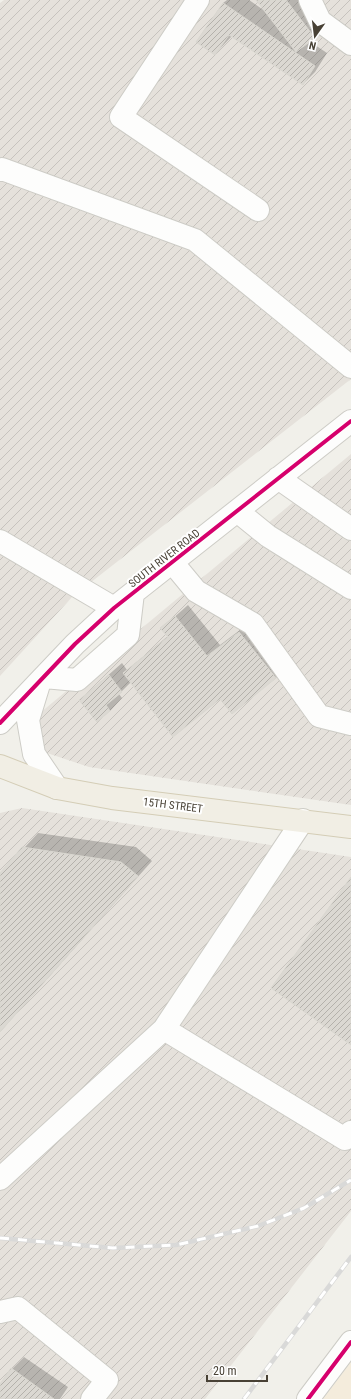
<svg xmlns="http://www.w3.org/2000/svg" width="351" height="1399" font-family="'Roboto Condensed',sans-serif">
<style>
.commercial{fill:#f4ecdc}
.industrial{fill:url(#industrial-furrows)}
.shadow{fill:#0003}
.building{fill:url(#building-hatch);stroke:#d9d7d0}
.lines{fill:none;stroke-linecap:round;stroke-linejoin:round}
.minor-casing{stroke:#cdccc6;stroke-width:24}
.major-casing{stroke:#d4cdb6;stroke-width:24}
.minor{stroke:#fdfdfc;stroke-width:22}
.major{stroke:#f1eee4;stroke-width:22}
.rail-casing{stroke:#d9d9d8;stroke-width:4.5}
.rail{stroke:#fff;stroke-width:3;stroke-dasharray:9;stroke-linecap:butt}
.cycleway-casing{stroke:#fff;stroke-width:6}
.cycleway{stroke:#d6006c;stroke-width:4}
.labels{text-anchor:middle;stroke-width:4;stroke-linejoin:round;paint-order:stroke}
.street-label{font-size:11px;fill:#484135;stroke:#fff}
</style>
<defs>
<pattern id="industrial-furrows" width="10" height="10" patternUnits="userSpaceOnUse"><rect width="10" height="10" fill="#e5e1db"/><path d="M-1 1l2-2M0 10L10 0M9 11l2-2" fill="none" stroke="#c6c2bd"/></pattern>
<pattern id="building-hatch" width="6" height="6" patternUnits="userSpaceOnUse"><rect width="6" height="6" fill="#dbd8d2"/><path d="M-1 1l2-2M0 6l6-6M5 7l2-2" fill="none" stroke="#b4b1ab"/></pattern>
</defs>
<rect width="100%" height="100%" fill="#f1f0ea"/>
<path class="commercial" d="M351,1362v37h-28z"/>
<path class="industrial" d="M4,0h347v379l-279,218 -72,79v-673z
M351,454v351l-262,-38 -45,-15 -10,-34z
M22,808l329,49v354l-146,188h-205v-586z"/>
<path class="shadow" d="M227,0h22l16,11 -8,-11h51l19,25 -18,16 18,12 -12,19 -12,12 -71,-48 -17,18 8,-51z
M188,605l32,40 32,-24 36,44 -12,13 -56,20 -89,-16 -12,12 3,4 -12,13 -30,-11 42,-37 5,7 41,-34 -6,-8z
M38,833l98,14 16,14 -152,171v-158z
M24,1357l44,30 -8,12h-60v-13l12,-17z"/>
<path class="building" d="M256,0h30l29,38 -19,14z
M223,3l92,63 -12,19 -74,-50 -14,20 -19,-13z
M175,616l32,40 32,-24 37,46 -44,36 -12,-15 -47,38 -50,-64 45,-36 -8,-9z
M109,675l13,17 -16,13 4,6 -13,11 -18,-22z
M22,847l99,15 17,14 -138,156v-159z
M351,877v168l-80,-57z
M11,1368l43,31h-54v-15z"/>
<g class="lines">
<g class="minor-casing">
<path id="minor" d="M198,0l-77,117 137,93
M310,0l10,21 31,23
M0,170l2,-1 193,71 156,127
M278,478l73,51
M237,511l31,25 83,52
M0,541l114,67
M172,562l24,29 57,33 66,92 32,8
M44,677l33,3 51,-45 5,-42
M39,684l-11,36 6,34 23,34
M0,723l75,-79 39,-36 237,-187
M303,820l-139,209 181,110 6,-7
M0,1179l164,-150
M0,1312l18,-4 89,72 -15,19
M308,1399l43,-57"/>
</g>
<g class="major-casing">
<path id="major" d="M0,766l57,22 55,10 239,29"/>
</g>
<use href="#minor" class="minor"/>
<use href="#major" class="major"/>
<g class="rail-casing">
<path id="rail" d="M0,1238l113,10 63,-3 82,-19 46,-18 47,-28
M244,1399l107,-142"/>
</g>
<use href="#rail" class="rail"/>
<g class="cycleway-casing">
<path id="cycleway" d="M0,723l75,-79 39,-36 237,-187
M308,1399l43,-57"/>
</g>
<use href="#cycleway" class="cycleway"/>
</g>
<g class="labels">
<g class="street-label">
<text transform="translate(164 558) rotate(-38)" y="4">SOUTH RIVER ROAD</text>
<text transform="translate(173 805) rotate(7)" y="4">15TH STREET</text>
</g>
</g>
<g transform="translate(315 36) rotate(194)" stroke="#ffffff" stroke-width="3" paint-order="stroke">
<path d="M0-3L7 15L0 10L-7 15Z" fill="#484135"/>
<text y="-6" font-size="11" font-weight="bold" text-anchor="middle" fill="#484135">N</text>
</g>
<path d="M207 1375v6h60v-6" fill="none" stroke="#484135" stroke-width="2"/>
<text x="213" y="1375" font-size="12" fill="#484135" stroke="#ffffff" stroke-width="3" paint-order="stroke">20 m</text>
</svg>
